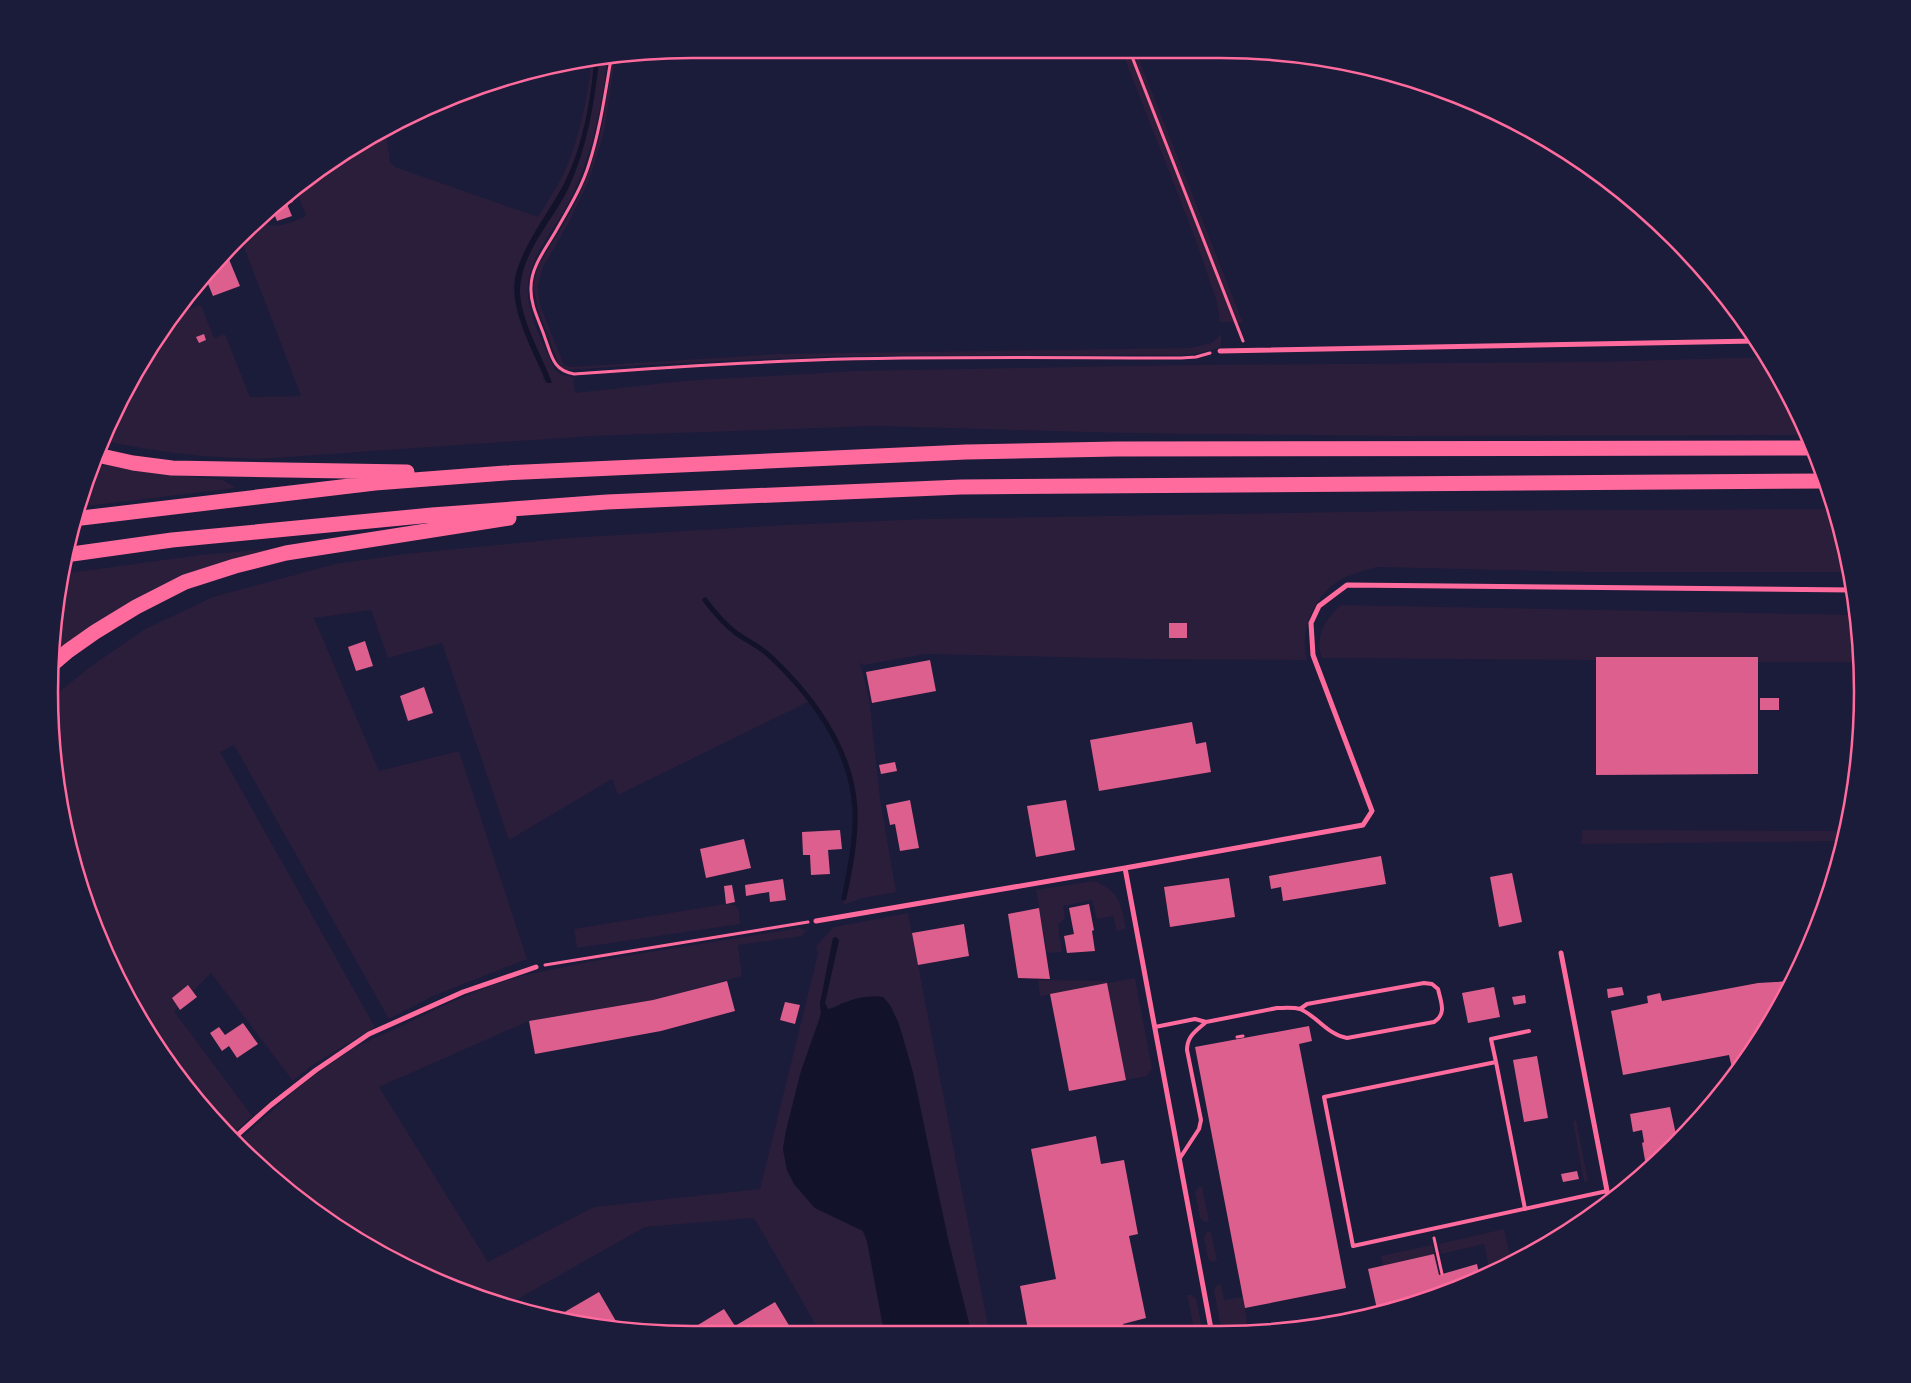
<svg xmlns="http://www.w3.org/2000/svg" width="1911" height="1383" font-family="Inter,sans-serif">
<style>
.green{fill:#2a1e3b}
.water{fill:#12122b}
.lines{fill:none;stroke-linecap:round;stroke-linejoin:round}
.stream{stroke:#12122b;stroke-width:5}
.building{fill:#dd5f8e}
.path{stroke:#ff6b9d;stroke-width:3}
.service{stroke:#ff6b9d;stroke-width:4}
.minor{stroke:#ff6b9d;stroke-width:5}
.motorway{stroke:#ff6b9d;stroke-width:15}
.rim{fill:none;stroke:#ff6b9d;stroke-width:2.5}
</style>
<rect width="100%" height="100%" fill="#1b1b3a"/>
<path class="green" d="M1121,49h14l108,274 -23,-1 -3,-20 -22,-64z
M612,59h3l-11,73 -14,46 -22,46 -26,45 -4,18 2,18 24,60 7,2 208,-13 411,-6 22,-5 9,-9v11l-2,3 -20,5 -18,2 -341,1 -181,8 -93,6 -8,-7 -20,-54 -5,-23 5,-21c15,-24 32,-49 44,-76 18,-41 25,-85 30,-130z
M607,60c-5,49 -16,98 -38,142 -14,27 -40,54 -41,85 -2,25 17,60 27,83l7,5 11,2 2,16 107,-12 174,-10 330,-6 410,-3 171,-5 9,13 30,65 -412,1 -270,-3 -250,-7 -283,10 -333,23c-53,-2 -104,-6 -155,-19l12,-33 63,-94 23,-8 13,33 11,-4 25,63 51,-1 -60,-157 20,-17c16,8 29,1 45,-6l-10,-26 39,-33 51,-28 4,33 5,5 143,50c7,-12 15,-24 22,-36 16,-30 29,-85 31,-119h3c-3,37 -11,84 -28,118 -13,28 -49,73 -52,103 -2,31 18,66 30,94l-2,1 5,5 4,-1c-9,-27 -30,-61 -31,-89 0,-40 33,-72 49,-106 18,-40 25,-83 30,-126z
M94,463l41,8 88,9 13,8 -158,19z
M1834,509l15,63h-263l-209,-5c-14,4 -31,8 -43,17 -22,18 -35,48 -27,76l-163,-1 -218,-5 -63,11 -3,-3 9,36 11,100 16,94 -33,6 -20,7c11,-55 19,-105 -3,-159 -7,-16 -19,-31 -30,-45l-192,94 -6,-16 -103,61 -67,-197 -54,15 -17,-48 -57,8 65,153 80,-20 68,208 -94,37 -44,23 -155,-274 -14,7 155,275 -64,39 -18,15 -82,-108 -37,38 78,105 -21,20 -23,-21 -51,-67 -59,-110 -44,-162v-80l36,-29 55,-38 68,-32 122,-33 70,-10 163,-16 217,-13 141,-6 482,-8z
M279,548l-94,26 -69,36 -62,44v-47l7,-33 140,-19z
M1341,605l516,10 2,47h-101v-5l-162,1v2l-274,-2c-8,-22 3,-38 19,-53z
M1582,830l263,1 -2,10 -262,3z
M1094,881c25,9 28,24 32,48l-9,2 -4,-15 -16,3 -5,-19 -29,6 2,12 -7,7 4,27 -15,1 -11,-63z
M725,904l10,1 4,6 1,13 -163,24 -3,-19z
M908,913l81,418h-18c-15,-58 -28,-116 -41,-175 -10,-51 -18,-103 -40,-151l-46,-2 -16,6 -3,-6 14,-63 -3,-3 -3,1 -13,66 1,9 -20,59 -15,59 -3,18 4,21 7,14 21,24 48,23 4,10 17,90 -64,1 -66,-114 -109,9 -138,78 -100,-37 -107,-67 -63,-59 56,-50 31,-24 30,-20 93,-44 45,-19 33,-10 63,-13 212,-34 6,3 -4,5 -64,9 4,31 -89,24 -124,21 -150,66 109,175 106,-55 166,-18 58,-235 -2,-8 18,-19z
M1135,978l17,90 -5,8 -21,4 -19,-96 -67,12 -2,-16 69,1 1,2z
M1576,1120l12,61 -4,1 -11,-61z
M1202,1186l7,35 -4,1 -5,-4 -5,-26 4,-5z
M1504,1229l7,32 -21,11 -6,-28 -43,10 -2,-10z
M1211,1231l6,30 -4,1 -5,-3 -4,-22 3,-5z
M1432,1245l2,9 -51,12 -2,-10z
M1221,1284l3,16 19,-3 5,32h-27l-7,-39 3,-5z
M1187,1295h4l5,3 6,31h-8z"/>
<path class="water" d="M599,61c-5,43 -12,86 -30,126 -16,34 -50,66 -49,106 1,29 22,62 32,90h-5c-12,-28 -36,-71 -32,-101 3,-32 37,-73 51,-102 17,-36 25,-79 28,-118z
M836,937l3,3 -14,63 3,6c5,0 9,-3 15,-6 13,-5 27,-8 40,-6l7,8 9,19 14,49 35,167 23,91h-87l-17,-90 -4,-10 -48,-23 -21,-24 -7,-14 -4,-21 3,-18 15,-60 18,-50 2,-8 -1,-9 13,-66z"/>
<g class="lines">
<path class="stream" d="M705,600c9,12 19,24 31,33 11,8 25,14 35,24 42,40 81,93 84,153 1,30 -5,59 -11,88"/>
</g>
<path class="building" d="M291,195l2,7 -6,2 5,12 -15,5 -4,-10z
M226,252l14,34 -27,10 -9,-22 4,-7z
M204,334l2,6 -7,3 -3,-6z
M1169,623h18v15h-18z
M365,641l8,25 -17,5 -8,-24z
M1596,657h162v117l-162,1z
M930,660l6,31 -64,12 -6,-31z
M424,687l9,26 -25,8 -8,-25z
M1760,698h19v12h-19z
M1192,722l4,22 10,-2 5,30 -112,19 -9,-51z
M895,762l2,9 -16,3 -2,-9z
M910,800l9,48 -19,3 -5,-27 -5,1 -4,-20z
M1066,800l9,50 -39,7 -9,-51z
M840,830l2,19 -14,1 2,24 -19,1 -1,-20h-7l-1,-23z
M744,839l7,29 -45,10 -6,-29z
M1381,856l5,28 -103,17 -2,-14 -10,2 -2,-13z
M1512,873l10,49 -23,5 -9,-50z
M1229,878l6,39 -65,10 -6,-40z
M783,879l3,21 -16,2 -1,-10 -23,4 -1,-11z
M732,885l3,17 -9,2 -2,-18z
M1089,904l5,26 -2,1 3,20 -28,2 -3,-17 10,-2 -5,-26z
M1039,908l11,71 -32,-1 -10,-64z
M964,924l5,32 -51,9 -6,-32z
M727,981l8,30 -74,20 -126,23 -6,-33 124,-21z
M1793,981l-54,86 -7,1 -3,-13 -106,20 -12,-64 37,-8 -1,-7 13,-3 2,8 96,-18z
M1107,983l19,97 -57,11 -19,-97z
M188,985l9,12 -17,13 -8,-12z
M1494,987l6,30 -32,6 -6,-30z
M1622,987l2,8 -16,3 -1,-9z
M1525,995l1,8 -12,2 -2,-8z
M785,1002l15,3 -5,19 -15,-4z
M243,1023l15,21 -21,14 -8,-12 -7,5 -12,-18 9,-6 6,8z
M1309,1026l3,15 -13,3 47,244 -101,20 -50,-261z
M1537,1056l11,62 -24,4 -11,-62z
M1670,1107l7,32 -16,16 -2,1v2l-7,7 -6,1 -4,-23 2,-1 -2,-12 -9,2 -3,-18z
M1096,1136l5,28 23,-4 14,74 -9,2 17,82 -23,6 1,6h-96l-8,-44 36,-7 -25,-130z
M1577,1171l2,8 -16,3 -2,-8z
M1434,1254l5,21 38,-11 3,14 -14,7 -89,24 -9,-40z
M599,1292l21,36 -64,-11z
M775,1302l18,30 -108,1 39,-24 11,17z"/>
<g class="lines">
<path class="path" d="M1129,49l114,292
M611,59c-6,35 -11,71 -22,105 -7,23 -20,44 -32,65 -10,18 -26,37 -26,58 -1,19 9,35 14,51 7,19 8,32 29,36 80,-6 160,-11 241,-14 122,-4 244,-2 366,-2l15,-1 14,-4
M545,965l263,-43
M1237,1037l6,-1
M1434,1238l8,36"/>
<path class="service" d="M1155,1027l40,-8 11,3 71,-14c7,0 16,-1 23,1 17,7 28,26 47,29l87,-16c13,-8 7,-20 4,-33l-6,-5 -8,-1 -117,21 -7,5
M1496,1062l-5,-23 38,-8
M1180,1158l19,-29 2,-9 -14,-70c0,-14 9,-19 19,-28
M1525,1209l-29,-147 -172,35 29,149 254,-55"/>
<path class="minor" d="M1220,351l535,-10
M1125,868l86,461
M816,921l309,-53 238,-43 9,-14 -59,-156 -2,-32 8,-17 28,-21 506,5
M1561,953l48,248
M233,1139l38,-34 45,-35 53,-36 94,-42 73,-25"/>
<path class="motorway" d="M97,455l36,8 39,5 235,4
M73,519l302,-36 130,-10 461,-21 150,-3 695,-1
M65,555l107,-15 260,-25 175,-13 354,-15 866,-6
M54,663l14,-12 27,-19 41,-25 49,-25 50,-16 51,-13 223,-35"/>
</g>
<path d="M0 0H1911V1383H0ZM692 58H1220A634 634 0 0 1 1854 692V692A634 634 0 0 1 1220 1326H692A634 634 0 0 1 58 692V692A634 634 0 0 1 692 58Z" fill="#1b1b3a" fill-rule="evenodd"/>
<path class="rim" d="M692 58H1220A634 634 0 0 1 1854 692V692A634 634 0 0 1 1220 1326H692A634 634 0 0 1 58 692V692A634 634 0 0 1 692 58Z"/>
</svg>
